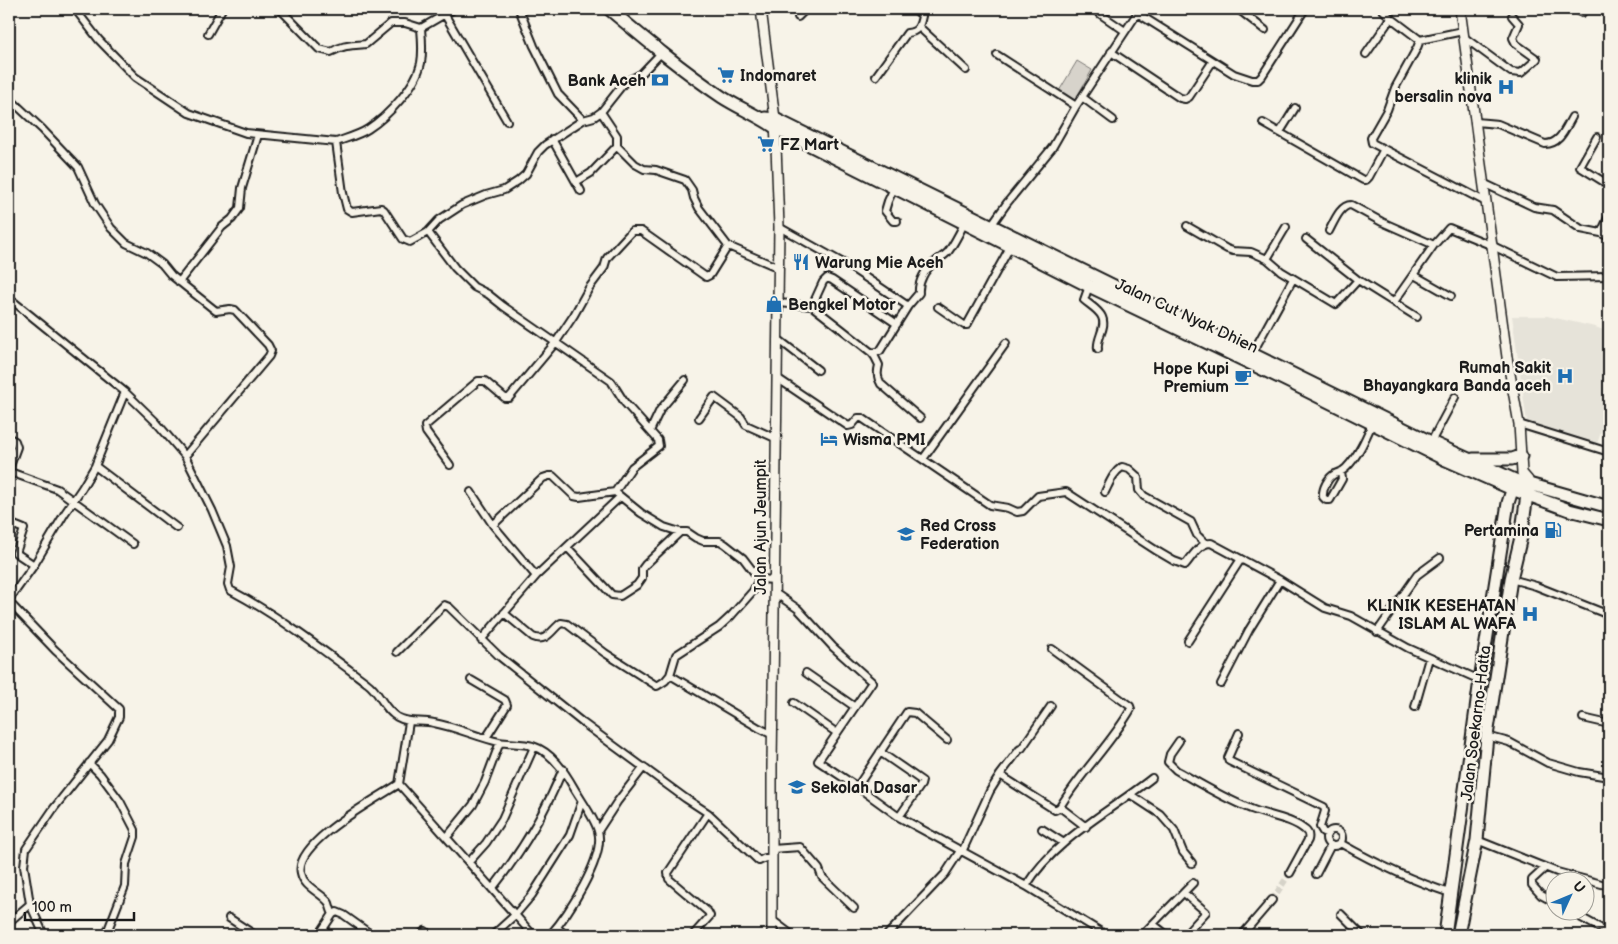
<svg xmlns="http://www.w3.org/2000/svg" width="1618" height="944" font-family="'Balsamiq Sans',sans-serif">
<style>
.built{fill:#e6e3d9}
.green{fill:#d7d3cb;stroke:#7a7874}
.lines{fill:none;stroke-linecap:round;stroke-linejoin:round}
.street-tunnel{stroke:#d6d3c9;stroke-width:6;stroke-dasharray:6 3;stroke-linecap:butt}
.street-casing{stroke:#1c1c1c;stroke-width:10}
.secondary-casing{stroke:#1c1c1c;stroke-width:12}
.highway-casing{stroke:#1c1c1c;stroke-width:15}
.street{stroke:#f7f3e8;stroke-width:6}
.secondary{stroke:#f7f3e8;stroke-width:9}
.highway{stroke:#f7f3e8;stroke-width:11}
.labels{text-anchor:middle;stroke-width:5;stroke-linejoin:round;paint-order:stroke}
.poi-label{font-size:16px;font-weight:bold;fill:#1c1c1c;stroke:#f7f3e8;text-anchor:start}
.street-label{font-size:16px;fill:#1c1c1c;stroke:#f7f3e8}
</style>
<rect width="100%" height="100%" fill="#f7f3e8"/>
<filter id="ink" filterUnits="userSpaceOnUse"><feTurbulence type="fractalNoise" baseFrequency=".02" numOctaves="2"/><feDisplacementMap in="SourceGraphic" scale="10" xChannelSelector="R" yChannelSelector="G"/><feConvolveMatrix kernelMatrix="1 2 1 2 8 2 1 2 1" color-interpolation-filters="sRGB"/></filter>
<g filter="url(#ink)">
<path class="built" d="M1512,316h35l48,11 14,5v88h-4l-9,27 -69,-25z"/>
<path class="green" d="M1077,61l15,9 -17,30 -16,-9z"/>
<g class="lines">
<path class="street-tunnel" d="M1272,900l18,-27"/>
<g class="street-casing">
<path id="street" d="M75,9l24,31 36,37 54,36 57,20 90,9
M280,9l39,40 12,3c14,-8 20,-6 35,-8l25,-21h14l16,5 33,-19
M519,9l15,37 24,48 25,26 11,-3 7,-5 23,-29 17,-9 20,-21
M1093,9l32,22
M1238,9l27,21
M1382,9l9,9 29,22 43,-9
M1574,9l8,4
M1137,13l97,61 18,6h6l4,-4 43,-67
M445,15l62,106
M798,17l8,-8
M919,27l47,43
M421,28c1,11 2,24 0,35 -5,23 -33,53 -53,66 -9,6 -21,9 -32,13l7,51 4,16 5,3 29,-4 3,2 19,29 7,3 18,-10 11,-12 23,-15 24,-10 18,-5 14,-9 8,-7 12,-22 7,-7 38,-25
M208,34l14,-25
M1465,38l46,34 10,1 16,-14 -21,-15 -3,-6 6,-14 -7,-8
M1420,40l-3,8 -22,40 -8,22 -16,28 1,5 114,59
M1111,52l69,46 5,1 4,-2 24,-36
M1366,54l25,-36
M997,55l79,51
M876,76l31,-43c11,-1 13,-7 15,-17l-7,-7
M1082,97l31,23
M9,98l33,31 36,38 17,37 16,24 15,15 21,10 15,11 9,11 45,36 14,-2 5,1 33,35 3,6 -2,5 -84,100
M601,112l16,24v10l18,18 9,5 12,1 29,10 7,10 2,8 5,10 29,38 51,22
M1476,122l22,2 47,20c15,0 20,-15 27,-27
M1263,123l100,57h3l3,-3 15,-28
M1280,132l15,-24
M1597,137l-17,30 29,18
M552,139l24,43 15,-9 26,-27
M576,182l5,9
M1483,183l51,24 19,3 28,19 20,4 8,4
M894,188l-6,13 -3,10 8,10h4
M1187,226l40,23 6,2 18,1 16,7 14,12 55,33 22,-24
M779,227l68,38 61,41
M990,227l17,-24 45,-55 24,-42 64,-97
M1329,231c5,-9 11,-26 22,-26l31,17 52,23
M428,232l27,36 19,19 14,7 15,12 108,75 14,22 33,37 1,6 -27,21 -17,25 26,21 23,14 16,5h7l9,6 7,3h17l5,3 18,14 16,21 16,1
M1601,233l8,-17
M1306,239l52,41 59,37
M1267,259l19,-32
M1414,275l37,21
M179,282l43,-55 10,-8 8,-11 2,-20 16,-53
M1089,286l-5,14c6,5 15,10 18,17 5,11 -6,21 -4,32
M9,298l116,94 31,30 29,34 27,54 15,36 4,21 -3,17 2,6c49,26 93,60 137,93 13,9 16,26 30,34 12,7 24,3 37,6 22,4 43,14 65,19 11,2 23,1 34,4 19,6 32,26 41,42 7,12 21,31 24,43 8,26 -31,85 -48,104
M1394,302l40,-57 15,-17 44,18 64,31 52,-1
M779,303l33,3 60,47 8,-2 28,-45 11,-13c-1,-11 6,-24 16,-31 4,-4 8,-5 13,-10 6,-8 11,-18 16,-28
M812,306l11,-24 4,-4 5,2 65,44
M938,307l26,18h3l43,-78
M778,339l40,31
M872,353l3,4 4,8c-2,8 -2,12 2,19l39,34
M1252,354l41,-75
M777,378l71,48 4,-1 6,-7h4l128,87 18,3 9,4 6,-1 15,-15 28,-4 91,59 17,10 11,4c7,-8 14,-22 26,-22l69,37 45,28 26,8 57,32 72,32
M699,418l15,-21 27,20 5,8 29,13
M1519,424l90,28
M650,431l10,-21 25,-30
M9,438l6,3 2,6 -8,22
M1431,442l24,-45
M923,459l83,-116
M450,465l-24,-33 -1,-6 53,-45h7l20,17h4l47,-56 18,-27 15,-27 15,-20 3,-10 25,-27h9l65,46 4,-2 18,-29
M95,466l82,62
M9,470l1,2 47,17 76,55
M1341,472l1,7 -12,21h-4l-3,-3c-1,-8 5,-20 12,-23 5,-2 7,-2 11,-6 12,-12 19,-28 26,-44
M471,492l22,33 43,51
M1105,492c5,-10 8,-19 17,-25l7,2 9,8 1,13 5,6 47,26 6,13 8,8
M9,523l15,6 -8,24 18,12
M493,525l50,-47 6,-2h4l21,20 5,1 36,-5
M567,547l45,48 8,1 17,-11 5,-7v-9l3,-4 35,-33
M1511,579l25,7 73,29
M775,593l23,16 35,38 39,35 -54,79 41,27 40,29 127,69 80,49
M9,600l25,-35 31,-52 17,-25 13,-22 30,-74
M9,602l46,48 64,59v8l-11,23 -54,68 -28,41 -2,17 6,38 14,31
M504,613l29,24c14,6 18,-7 28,-14l6,1 38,29 52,33 8,-5 5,-6 89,53 14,7
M1377,632l40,-57 23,-17
M481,640l56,-65 83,-78
M1188,641l53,-82
M1052,649l78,57 1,3c-20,35 -51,64 -71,98
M397,652l47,-47 5,2 50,49 84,67 102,75 23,15 51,48 6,-3 7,1
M806,673l49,34
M670,675l6,-20 43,-28 12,-11 22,-25 6,-12
M471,680l34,20 2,5 -21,33
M1221,684l28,-54 31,-50
M794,703l43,30
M1415,707l14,-49
M1583,718l26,6
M409,722l-10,62 134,151
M1239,733l-11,25 1,3 95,46 1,4 -5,16 3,5 5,2
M1487,736l22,6 39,21 31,9 30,5
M1179,741l-9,13 -2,8 8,8c24,14 49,29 75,39 17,7 40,9 54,21 4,3 4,6 3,10l-18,33
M880,752l42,29 -1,4 -22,32
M89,763l11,11 20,27 15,29v7l-9,27 -1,22 -19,49
M1000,775l55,35 5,-3 26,20
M857,787l50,-75 8,1 32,27
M1131,795l29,19 14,16 9,22 9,11
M1042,829l22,14
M1326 838a8 8 0 1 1 16 0a8 8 0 1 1-16 0Z
M598,831l19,-29 27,-35
M447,837l26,-32 12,-23 15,-40
M1477,840l80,32 52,14
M1340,843c35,20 73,38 110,50
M772,849l28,-2 19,22 3,8 32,31
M962,852l28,-61 10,-16 19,-25 3,-2 29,-42
M469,862l17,-19 16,-24 32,-72
M1545,868l-13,12v5l9,10 15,8
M1316,874l15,-29
M1026,886c29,-47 83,-74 126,-108
M492,889c30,-38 53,-76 71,-120
M1184,893l22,19 -21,23
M1571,912l38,21
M333,914c-2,-3 -3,-8 -4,-11 -8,-11 -25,-15 -28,-30 -8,-30 77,-75 98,-89
M1341,914l21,21
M229,918l26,17
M772,920l20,15
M9,922l21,-18
M1153,924l14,11
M557,927l8,8
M319,935l14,-21 4,-2 7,3 28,20
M420,935l5,-4 5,4
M493,935l22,-20 17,-20 38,-60 12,-34
M693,935l17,-19 -2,-4 -39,-33 -1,-6 40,-60
M887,935l58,-61 15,-23
M1142,935l51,-52
M1242,935l30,-35
M1305,935l5,-2 3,2"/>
</g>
<g class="secondary-casing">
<path id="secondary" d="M761,9l14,110 4,108 -7,539v169
M1460,9l47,348 12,67 3,49 6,7 1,4"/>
</g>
<g class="highway-casing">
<path id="highway" d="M609,9c37,31 73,61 113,88 17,11 37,19 54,31l313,158 198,95 159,79 66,29 57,21 40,10
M765,118l10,1 656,323 84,38 94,27
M1473,459h39l9,-3
M1445,935l35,-255 28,-177 6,-19
M1458,935l19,-95 10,-104 24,-157 10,-42 7,-49"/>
</g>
<use href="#street" class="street"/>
<use href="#secondary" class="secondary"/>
<use href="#highway" class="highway"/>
</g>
</g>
<defs>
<g id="supermarket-bare" transform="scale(1.35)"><path d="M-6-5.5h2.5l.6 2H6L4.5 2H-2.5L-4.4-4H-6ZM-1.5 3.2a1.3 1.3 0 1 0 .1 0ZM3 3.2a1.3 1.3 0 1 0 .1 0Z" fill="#1f6fb2" stroke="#f7f3e8" stroke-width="2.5" paint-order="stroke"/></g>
<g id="bank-bare" transform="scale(1.35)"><path d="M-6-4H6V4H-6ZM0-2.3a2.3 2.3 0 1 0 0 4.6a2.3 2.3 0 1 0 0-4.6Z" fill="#1f6fb2" stroke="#f7f3e8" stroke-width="2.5" paint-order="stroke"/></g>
<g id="hospital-bare" transform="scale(1.35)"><path d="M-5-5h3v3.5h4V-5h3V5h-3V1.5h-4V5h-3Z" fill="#1f6fb2" stroke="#f7f3e8" stroke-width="2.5" paint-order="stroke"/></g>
<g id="restaurant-bare" transform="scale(1.35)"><path d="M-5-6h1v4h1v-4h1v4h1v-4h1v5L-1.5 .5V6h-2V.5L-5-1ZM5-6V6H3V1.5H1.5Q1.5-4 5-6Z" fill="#1f6fb2" stroke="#f7f3e8" stroke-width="2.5" paint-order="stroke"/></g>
<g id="shop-bare" transform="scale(1.35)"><path d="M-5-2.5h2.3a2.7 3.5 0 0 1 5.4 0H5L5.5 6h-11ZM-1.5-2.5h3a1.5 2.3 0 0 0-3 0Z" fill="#1f6fb2" stroke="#f7f3e8" stroke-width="2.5" paint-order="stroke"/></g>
<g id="cafe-bare" transform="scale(1.35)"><path d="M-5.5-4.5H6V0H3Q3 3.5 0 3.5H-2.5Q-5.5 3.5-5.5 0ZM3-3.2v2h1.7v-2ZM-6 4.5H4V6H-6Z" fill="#1f6fb2" stroke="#f7f3e8" stroke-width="2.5" paint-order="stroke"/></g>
<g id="hotel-bare" transform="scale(1.35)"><path d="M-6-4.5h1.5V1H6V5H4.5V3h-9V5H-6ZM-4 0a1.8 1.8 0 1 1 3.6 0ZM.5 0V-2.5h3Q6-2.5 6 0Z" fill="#1f6fb2" stroke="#f7f3e8" stroke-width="2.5" paint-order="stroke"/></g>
<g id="fuel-bare" transform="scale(1.35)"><path d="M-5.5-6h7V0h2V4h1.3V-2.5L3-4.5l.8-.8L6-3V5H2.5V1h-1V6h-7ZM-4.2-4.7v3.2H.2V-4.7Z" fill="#1f6fb2" stroke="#f7f3e8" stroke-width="2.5" paint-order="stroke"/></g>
<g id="school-bare" transform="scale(1.35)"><path d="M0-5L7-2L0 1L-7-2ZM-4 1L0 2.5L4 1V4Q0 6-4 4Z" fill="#1f6fb2" stroke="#f7f3e8" stroke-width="2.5" paint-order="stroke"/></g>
</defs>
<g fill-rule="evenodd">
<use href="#supermarket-bare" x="726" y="75"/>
<use href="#bank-bare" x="660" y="80"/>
<use href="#hospital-bare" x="1506" y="87"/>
<use href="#supermarket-bare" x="766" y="144"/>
<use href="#restaurant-bare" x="801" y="262"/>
<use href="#shop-bare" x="774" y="304"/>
<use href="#hospital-bare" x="1565" y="376"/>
<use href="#cafe-bare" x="1243" y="377"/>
<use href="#hotel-bare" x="829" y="439"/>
<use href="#fuel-bare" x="1553" y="530"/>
<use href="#school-bare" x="906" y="534"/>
<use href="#hospital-bare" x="1530" y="614"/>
<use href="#school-bare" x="797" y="787"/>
</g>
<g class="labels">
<g class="poi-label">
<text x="740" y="81">Indomaret</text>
<text x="1492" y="84" text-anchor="end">klinik<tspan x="1492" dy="18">bersalin nova</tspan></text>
<text x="646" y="86" text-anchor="end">Bank Aceh</text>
<text x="780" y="150">FZ Mart</text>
<text x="815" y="268">Warung Mie Aceh</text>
<text x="788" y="310">Bengkel Motor</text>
<text x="1551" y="373" text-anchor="end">Rumah Sakit<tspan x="1551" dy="18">Bhayangkara Banda aceh</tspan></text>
<text x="1229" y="374" text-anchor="end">Hope Kupi<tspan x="1229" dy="18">Premium</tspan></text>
<text x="843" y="445">Wisma PMI</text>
<text x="920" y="531">Red Cross<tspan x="920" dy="18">Federation</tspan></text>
<text x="1539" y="536" text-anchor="end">Pertamina</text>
<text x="1516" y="611" text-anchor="end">KLINIK KESEHATAN<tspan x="1516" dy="18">ISLAM AL WAFA</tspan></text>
<text x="811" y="793">Sekolah Dasar</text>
</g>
<g class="street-label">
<text transform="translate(1187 315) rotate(25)" y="6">Jalan Cut Nyak Dhien</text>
<text transform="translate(760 527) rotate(-90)" y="6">Jalan Ajun Jeumpit</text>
<text transform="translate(1475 723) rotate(-83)" y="6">Jalan Soekarno-Hatta</text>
</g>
</g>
<rect width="1618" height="944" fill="none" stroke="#f7f3e8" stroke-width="30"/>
<rect x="15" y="15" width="1588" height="914" fill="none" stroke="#1c1c1c" stroke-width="2" filter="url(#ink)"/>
<g transform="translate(1570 896) rotate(46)"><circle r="24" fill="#f7f3e8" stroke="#9f9d96"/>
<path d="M0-4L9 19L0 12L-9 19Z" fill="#1f6fb2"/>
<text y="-8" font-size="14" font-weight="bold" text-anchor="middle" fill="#1c1c1c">U</text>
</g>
<path d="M25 912v8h109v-8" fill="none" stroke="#1c1c1c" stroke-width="2.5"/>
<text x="32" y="912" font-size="15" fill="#1c1c1c" stroke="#f7f3e8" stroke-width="4" paint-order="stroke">100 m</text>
</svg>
